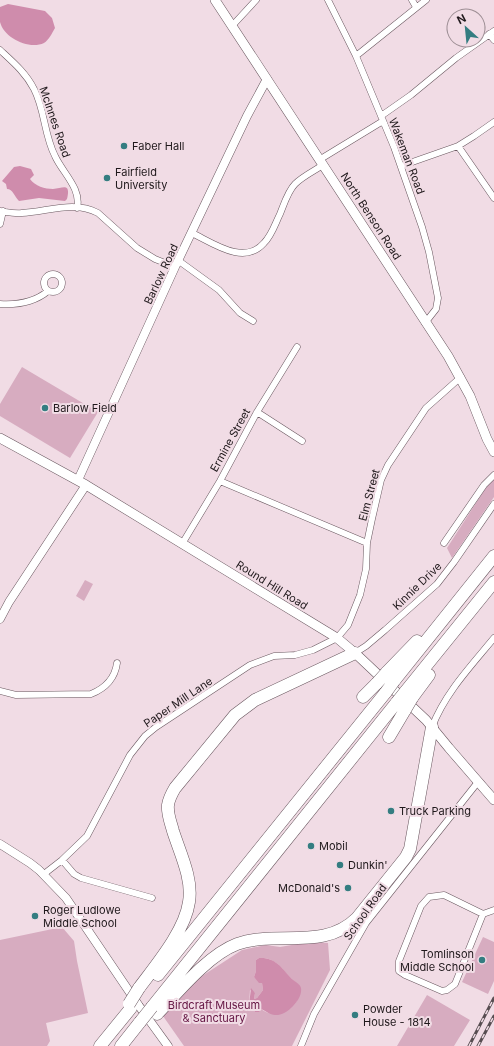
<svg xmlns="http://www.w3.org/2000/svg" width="494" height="1046" font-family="Inter,sans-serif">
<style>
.green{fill:#d7acc0;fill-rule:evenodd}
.water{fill:#cf8cac}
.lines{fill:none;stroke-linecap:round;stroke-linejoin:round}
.minor-casing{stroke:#69575f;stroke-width:7}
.tertiary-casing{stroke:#69575f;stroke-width:9}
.secondary-casing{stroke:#69575f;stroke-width:10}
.motorway-casing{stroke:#69575f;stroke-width:13}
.minor{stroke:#fff;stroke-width:6}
.tertiary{stroke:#fff;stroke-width:8}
.secondary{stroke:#fff;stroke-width:9}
.motorway{stroke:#fff;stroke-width:12}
.rail-casing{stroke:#574d51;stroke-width:3}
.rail{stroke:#f1dce5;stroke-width:1.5;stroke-dasharray:4.5;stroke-linecap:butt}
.motorway-bridge-casing{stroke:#69575f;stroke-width:13;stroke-linecap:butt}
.motorway-bridge{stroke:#fff;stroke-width:12}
.poi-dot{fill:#347d81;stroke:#f1dce5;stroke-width:1.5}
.labels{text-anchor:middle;stroke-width:4;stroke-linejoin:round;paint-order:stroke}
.street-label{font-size:11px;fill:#1f181b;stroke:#f1dce5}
.poi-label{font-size:11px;fill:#1f181b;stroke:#f1dce5;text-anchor:start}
.park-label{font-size:11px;fill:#641543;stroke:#f1dce5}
</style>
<rect width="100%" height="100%" fill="#f1dce5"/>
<path class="green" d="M22,367l76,45 -28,46 -70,-42v-12z
M494,479v18l-42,61 -5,-10 38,-59z
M85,580l8,4 -9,17 -8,-5z
M62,927l12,14 3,20 11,52 -42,10 4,18 -3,5h-47v-106z
M483,937l11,5v39l-6,13 -26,-12z
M309,942l19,1 2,27 -38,76h-108l-21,-30 21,-24 15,-14 43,-28 24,-5 14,2zM259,958c22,-1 25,18 40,27 4,16 -10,29 -26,29 -4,0 -9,-3 -12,-5l-6,3 -6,-7 1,-15 5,3 -1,6 3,-1 6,-8 -1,-7 -8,-6 2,-6v-11z
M427,995l43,25 -16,26h-57z"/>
<path class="water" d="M8,4l37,7 7,7 3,10c-3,5 -6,12 -11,15 -15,7 -40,-5 -44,-21 0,-4 0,-11 0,-15z
M20,166l11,3 3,6 -4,4c5,7 15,10 23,10 10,-1 18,-7 14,10l-2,2 -26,-3 -20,3c-5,-5 -6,-12 -12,-12l-1,-5 -4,-3 12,-14z
M259,958c16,-1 22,9 31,19 3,4 10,6 11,11 2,11 -14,28 -26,27 -5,0 -9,-4 -14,-6l-2,3h-4l-6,-7 2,-17 4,5 -1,6 3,-1 6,-8 -1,-7h-3l-5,-6 2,-6v-11z"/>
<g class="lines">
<g class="minor-casing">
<path id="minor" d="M328,0l28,56 38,91 28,80 7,25 9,46 -2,11 -11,14
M412,0l4,7
M232,26l24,-26
M489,34l5,6
M0,50c13,12 26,23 34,39 11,21 10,46 21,67 7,16 27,33 22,52
M356,56l70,-56
M381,116l30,-21 45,-37 38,-27
M458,146l36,52
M319,160l64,-39
M401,166l57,-20 16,-10 20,-14
M0,211c7,1 14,3 22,2 25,-1 52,-13 76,0l39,35 18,11 20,8
M0,224l3,-13
M192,233c21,10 52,33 72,10 8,-8 11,-19 16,-29 4,-10 8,-23 15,-30 8,-8 19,-13 28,-19
M179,261l40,29 21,23 13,8
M44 283a9 9 0 1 1 18 0a9 9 0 1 1-18 0Z
M0,304c17,1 35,-2 48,-13
M257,412l45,29
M220,481l147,62
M444,543l40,-58 10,-10
M182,544l38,-63 37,-69 40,-65
M355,653l11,-7 19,-16 52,-46 17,-22 40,-58
M0,691l16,4 75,-1c15,-6 24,-16 26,-31
M432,727c13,-34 39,-61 62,-89
M62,860l12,14 7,4 71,20
M44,874l18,-14 25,-24 43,-81 15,-19 11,-9 94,-62 24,-9 21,-1 18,-5 24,-12 11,-13 12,-30 6,-26 1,-26 5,-24 9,-39 7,-15 38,-57 35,-31
M444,895l39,19 -28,70 -8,6 -5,1 -37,-16 -6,-4v-10l22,-55 8,-9z
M483,914l11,-4
M301,1046l13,-32 52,-91 112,-141"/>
</g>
<g class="tertiary-casing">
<path id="tertiary" d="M78,480l97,-213 72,-151 20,-37
M0,619l9,-17 77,-117
M0,844l30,19 9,7 27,28 73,108 29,40"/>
</g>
<g class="secondary-casing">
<path id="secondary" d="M215,0l233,356 22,40 17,43 7,13
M0,438l86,47 251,153 18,15 71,67 23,28 45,52"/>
</g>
<g class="motorway-casing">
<path id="motorway" d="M386,673l31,-32
M394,681l100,-125
M405,692l89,-110
M363,697l14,-14
M412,698l17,-23
M389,737l16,-27
M158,975l228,-283
M139,988c17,-23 46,-57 50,-86 4,-23 -9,-49 -16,-71 -2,-8 -6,-17 -5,-26 1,-7 4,-12 7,-17l60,-73 20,-15 100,-47
M152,1007l245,-305
M157,1014c21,-22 51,-59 80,-70 39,-14 87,7 120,-26l49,-61 4,-8 22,-122
M100,1046l31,-38
M121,1046l19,-24"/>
</g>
<use href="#minor" class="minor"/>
<use href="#tertiary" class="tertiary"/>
<use href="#secondary" class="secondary"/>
<use href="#motorway" class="motorway"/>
<g class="rail-casing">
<path id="rail" d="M469,1046l25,-48
M478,1046l16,-30"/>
</g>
<use href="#rail" class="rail"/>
<g class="motorway-bridge-casing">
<path id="motorway-bridge" d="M377,683l9,-10
M386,692l8,-11
M397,702l8,-10
M405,710l7,-12
M129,1004l10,-16
M140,1022l12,-15"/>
</g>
<use href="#motorway-bridge" class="motorway-bridge"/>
</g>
<g class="poi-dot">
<circle cx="124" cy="146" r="4"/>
<circle cx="107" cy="178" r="4"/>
<circle cx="45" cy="408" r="4"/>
<circle cx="391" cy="811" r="4"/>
<circle cx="311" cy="846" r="4"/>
<circle cx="340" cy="865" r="4"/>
<circle cx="348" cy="888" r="4"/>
<circle cx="35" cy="916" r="4"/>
<circle cx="482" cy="960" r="4"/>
<circle cx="355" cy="1015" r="4"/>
</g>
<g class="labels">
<g class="street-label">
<text transform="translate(55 122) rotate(71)" y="4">McInnes Road</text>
<text transform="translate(407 156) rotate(69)" y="4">Wakeman Road</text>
<text transform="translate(371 216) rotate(57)" y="4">North Benson Road</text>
<text transform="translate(161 274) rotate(-65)" y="4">Barlow Road</text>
<text transform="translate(230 440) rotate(-61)" y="4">Ermine Street</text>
<text transform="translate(369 495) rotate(-75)" y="4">Elm Street</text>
<text transform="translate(272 585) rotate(32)" y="4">Round Hill Road</text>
<text transform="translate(417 586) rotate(-44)" y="4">Kinnie Drive</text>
<text transform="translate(178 702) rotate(-34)" y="4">Paper Mill Lane</text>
<text transform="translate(365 912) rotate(-55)" y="4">School Road</text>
</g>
<g class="poi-label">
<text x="132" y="150">Faber Hall</text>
<text x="115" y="176">Fairfield<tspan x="115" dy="13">University</tspan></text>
<text x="53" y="412">Barlow Field</text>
<text x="399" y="815">Truck Parking</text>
<text x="319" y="850">Mobil</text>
<text x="348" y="869">Dunkin'</text>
<text x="340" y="892" text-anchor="end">McDonald's</text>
<text x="43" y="914">Roger Ludlowe<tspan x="43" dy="13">Middle School</tspan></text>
<text x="474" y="958" text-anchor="end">Tomlinson<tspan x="474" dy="13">Middle School</tspan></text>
<text x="363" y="1013">Powder<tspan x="363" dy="13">House - 1814</tspan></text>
</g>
<g class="park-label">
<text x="214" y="1009">Birdcraft Museum<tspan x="214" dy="13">&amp; Sanctuary</tspan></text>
</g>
</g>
<g transform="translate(466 28) rotate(333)"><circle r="19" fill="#f1dce5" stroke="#9d8e94"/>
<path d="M0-3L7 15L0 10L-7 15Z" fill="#347d81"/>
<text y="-6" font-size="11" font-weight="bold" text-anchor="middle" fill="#1f181b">N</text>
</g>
</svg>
